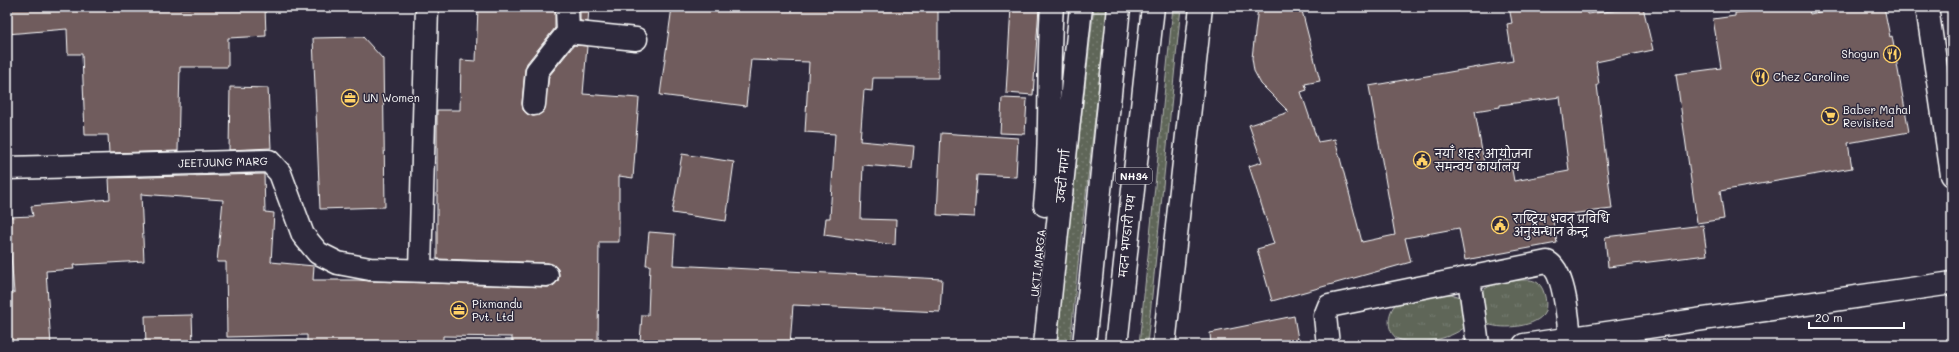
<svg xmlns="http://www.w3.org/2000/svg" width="1959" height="352" font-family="Mali,'Playpen Sans Deva',sans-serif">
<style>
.grass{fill:url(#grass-dots);stroke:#afb2ac}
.park{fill:url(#park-tufts);stroke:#afb2ac}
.building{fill:#705c5d;stroke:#fff;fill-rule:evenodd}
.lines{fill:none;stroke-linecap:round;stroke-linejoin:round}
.minor-casing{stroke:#fff;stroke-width:25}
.highway-casing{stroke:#fff;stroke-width:25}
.minor{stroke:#2f2a3d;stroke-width:22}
.highway{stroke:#2f2a3d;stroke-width:22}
.labels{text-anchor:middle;stroke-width:3;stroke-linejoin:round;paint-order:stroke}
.shield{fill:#2f2a3d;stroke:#c1bfc5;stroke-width:1}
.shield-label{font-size:10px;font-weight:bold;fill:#fff}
.poi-label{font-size:11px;fill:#fff;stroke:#2f2a3d;text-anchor:start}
.street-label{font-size:11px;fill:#fff;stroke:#2f2a3d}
</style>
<defs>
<pattern id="grass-dots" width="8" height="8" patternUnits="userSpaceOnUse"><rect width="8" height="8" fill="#5f6659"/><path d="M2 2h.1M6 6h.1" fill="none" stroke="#777d72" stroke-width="1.8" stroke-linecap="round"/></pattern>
<pattern id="park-tufts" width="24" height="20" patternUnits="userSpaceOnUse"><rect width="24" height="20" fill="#5f6659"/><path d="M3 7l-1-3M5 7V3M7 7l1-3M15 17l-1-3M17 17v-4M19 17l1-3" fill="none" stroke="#777d72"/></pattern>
</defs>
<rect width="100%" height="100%" fill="#2f2a3d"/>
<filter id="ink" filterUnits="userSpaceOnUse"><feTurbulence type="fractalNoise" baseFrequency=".025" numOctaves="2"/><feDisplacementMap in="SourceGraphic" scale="8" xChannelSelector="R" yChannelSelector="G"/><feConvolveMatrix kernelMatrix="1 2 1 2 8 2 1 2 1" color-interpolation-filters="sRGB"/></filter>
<g filter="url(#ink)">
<path class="grass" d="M1094,7h14l-29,247 -9,91h-13l9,-93z
M1173,7h8l-34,338h-8z"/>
<path class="park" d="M1520,280c7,0 12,-1 18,3 7,5 11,25 5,32 -11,13 -44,15 -58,8l-5,-30c11,-11 25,-11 40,-13z
M1438,294h13l10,3 4,30c-14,12 -50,20 -67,12 -13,-7 -11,-31 1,-37 11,-5 27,-6 39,-8z"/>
<path class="building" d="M7,7h132v2l126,-2 1,29 -38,2v29h-48l-2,84 -69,2 -1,-18h-23l-3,-81h-14l-1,-25 -60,5z
M478,7h77v21l-28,35 -2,6 -3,34 1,7 4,4 6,2 6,-1 5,-4 5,-35 25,-31 13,1 -4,48 56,4 -6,80 -14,-2v66h-20l-1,103h-86v-8l-69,-1v9h-136v-10l-80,2 -1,-75h-9l6,-62 -82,-6 3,67 -71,4 1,4 -28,2 5,74h-44v-29h3l-1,-23h5l-6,-76 25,-1 -2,-10 79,-7 -1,-21 155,-4 1,38 9,1 -3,49 43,4 -1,14h45l12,1 177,6 6,-1 5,-5 1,-5 -1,-7 -4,-4 -6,-2 -111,-4v-149h23l1,-50 15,1z
M580,7h9l-1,15 -8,-1z
M672,7h266v71h-65l-1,13 -8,-1 -4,51 54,5 -2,23 -49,-4 -2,54 35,1 -1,25 -71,-10 2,-17h4l5,-84 -30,-2 4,-70 -58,-2 -5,46 -86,-11z
M1011,7h28l-6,88 -27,-2z
M1258,7h43l19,74 -15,3 2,6 -6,2 17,50 17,-3 27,103 33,-7 -26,-149 144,-25 -6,-37 5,-1 -3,-16h77l1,7 56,-7 10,43 -57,12 3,23h-2l15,124 -60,7 5,27 -92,17 -6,-32 -54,10 6,24 -139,39 -15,-52 17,-5 -25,-78 13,-4 -13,-37 40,-13 -28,-28 -7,-13 -2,-13zM1560,97l9,74 -55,10 -4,-22 -26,4 -9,-52 25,-4v-2z
M1791,7h17l2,7 34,-7h40l6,30 2,-1 17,96 -61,11 4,25 -132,23 4,28 -27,4 -21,-149 45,-6 -8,-49 22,-3v-3z
M363,37l20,22 2,148 -65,2 -7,-171z
M230,87l38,1 3,60 -42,2z
M1002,98l25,1 -2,35 -25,-1z
M941,133l77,5 -2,39 -39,-2 -3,42 -37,-2z
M682,154l52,8 -8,59 -54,-8z
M1703,225l4,30 -99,12 -3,-30z
M649,232l26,2 -2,31 269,14 -2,33 -147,-7 -3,40h-97l-53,-3 2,-27h6l2,-50h-4z
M192,315l1,30h-47l-1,-29z
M1294,316l5,29h-88l-1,-12z"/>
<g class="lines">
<g class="minor-casing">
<g id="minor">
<path d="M1927,7l25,168"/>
<path d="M568,32l68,7"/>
<path d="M534,104l3,-33 31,-39 -1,-25"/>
<path id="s1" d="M7,168l262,-7 11,12 23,62 15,18 20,10 32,6 177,6"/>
<path d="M1045,205c7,-66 2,-132 7,-198"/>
<path d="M420,270l7,-263"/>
<path d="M1469,278l9,67"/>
<path d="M1045,345l36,-338"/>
<path d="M1164,345l37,-338"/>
<path d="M1328,345l-3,-29 4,-10 5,-1 213,-43c18,8 21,58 23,76"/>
<path d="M1524,345l428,-62"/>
</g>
</g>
<g class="highway-casing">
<path id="highway" d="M1084,345l35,-338
M1116,345l37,-338"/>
</g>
<use href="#minor" class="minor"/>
<use href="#highway" class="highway"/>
</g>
</g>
<defs>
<g id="restaurant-ring" transform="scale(0.9)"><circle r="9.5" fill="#2f2a3d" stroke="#ffd166" stroke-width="1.5"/><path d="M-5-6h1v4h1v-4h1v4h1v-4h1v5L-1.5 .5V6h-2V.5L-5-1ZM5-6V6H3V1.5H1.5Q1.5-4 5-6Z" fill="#ffd166"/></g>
<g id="office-ring" transform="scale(0.9)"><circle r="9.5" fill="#2f2a3d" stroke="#ffd166" stroke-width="1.5"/><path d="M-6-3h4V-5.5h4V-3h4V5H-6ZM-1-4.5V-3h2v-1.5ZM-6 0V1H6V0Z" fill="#ffd166"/></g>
<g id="supermarket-ring" transform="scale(0.9)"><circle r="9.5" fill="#2f2a3d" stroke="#ffd166" stroke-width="1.5"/><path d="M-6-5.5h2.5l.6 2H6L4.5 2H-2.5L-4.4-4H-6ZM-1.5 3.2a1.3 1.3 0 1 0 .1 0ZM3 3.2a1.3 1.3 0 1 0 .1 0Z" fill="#ffd166"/></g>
<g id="civic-ring" transform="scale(0.9)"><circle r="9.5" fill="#2f2a3d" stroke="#ffd166" stroke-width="1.5"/><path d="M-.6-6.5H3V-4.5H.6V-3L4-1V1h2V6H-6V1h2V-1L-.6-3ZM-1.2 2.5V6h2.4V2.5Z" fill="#ffd166"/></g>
</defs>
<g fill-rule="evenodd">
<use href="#restaurant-ring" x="1892" y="54"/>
<use href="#restaurant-ring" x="1760" y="77"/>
<use href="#office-ring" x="350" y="98"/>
<use href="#supermarket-ring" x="1830" y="116"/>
<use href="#civic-ring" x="1422" y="160"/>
<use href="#civic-ring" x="1500" y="225"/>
<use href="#office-ring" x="459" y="310"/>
</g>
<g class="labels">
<rect class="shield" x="1116" y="168" width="36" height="16" rx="3"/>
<g class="shield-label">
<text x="1134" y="180">NH34</text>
</g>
<g class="poi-label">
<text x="1879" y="58" text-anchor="end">Shogun</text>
<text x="1773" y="81">Chez Caroline</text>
<text x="363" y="102">UN Women</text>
<text x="1843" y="114">Baber Mahal<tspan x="1843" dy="13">Revisited</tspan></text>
<text x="1435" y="158">नयाँ शहर आयोजना<tspan x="1435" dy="13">समन्वय कार्यालय</tspan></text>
<text x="1513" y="223">राष्ट्रिय भवन प्रविधि<tspan x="1513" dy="13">अनुसन्धान केन्द्र</tspan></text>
<text x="472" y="308">Pixmandu<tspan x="472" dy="13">Pvt. Ltd</tspan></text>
</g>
<g class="street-label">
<text dy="4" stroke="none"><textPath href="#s1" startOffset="216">JEETJUNG MARG</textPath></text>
<text transform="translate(1063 176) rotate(-84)" y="4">उक्टी मार्गा</text>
<text transform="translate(1127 236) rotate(-84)" y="4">मदन भण्डारी पथ</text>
<text transform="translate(1038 263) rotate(-84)" y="4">UKTI MARGA</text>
</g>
</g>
<rect width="1959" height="352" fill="none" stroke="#2f2a3d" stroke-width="24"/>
<rect x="12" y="12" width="1935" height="328" fill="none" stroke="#fff" stroke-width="1.5" filter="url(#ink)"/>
<path d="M1809 322v6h95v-6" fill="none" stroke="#ffffff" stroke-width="2"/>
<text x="1815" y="322" font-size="12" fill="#ffffff" stroke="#2f2a3d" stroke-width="3" paint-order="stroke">20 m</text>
</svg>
